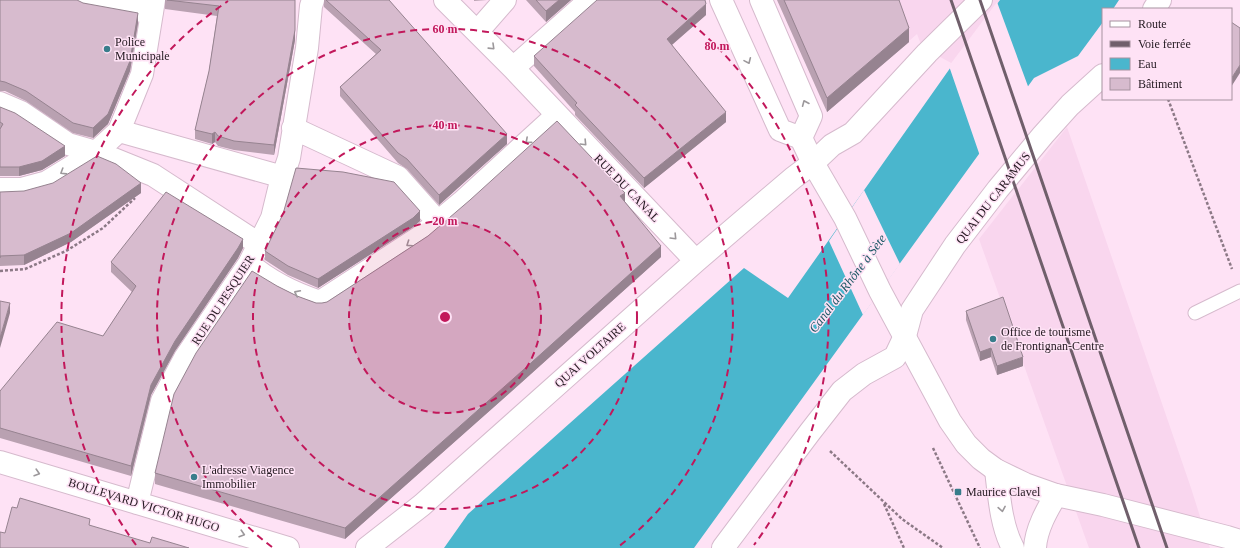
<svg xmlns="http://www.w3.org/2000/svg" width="1240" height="548" font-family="'Times New Roman',serif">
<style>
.built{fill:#f9d6ee}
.water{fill:#4ab6cd}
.pier{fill:#fee2f5}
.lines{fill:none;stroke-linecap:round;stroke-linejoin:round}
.lane-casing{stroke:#d6bacd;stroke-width:15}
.street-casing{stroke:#d6bacd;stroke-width:24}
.secondary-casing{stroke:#d6bacd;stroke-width:24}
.path{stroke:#8c7986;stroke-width:2.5;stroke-dasharray:3 2;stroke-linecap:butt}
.lane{stroke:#fff;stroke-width:13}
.street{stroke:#fff;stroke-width:22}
.secondary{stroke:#fff;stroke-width:22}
.rail{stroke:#705f6b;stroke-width:3}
.wall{fill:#b9a1b1}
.shaded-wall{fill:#968390}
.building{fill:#d7bbce;stroke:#968390}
.oneway{stroke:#9c989b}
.ring{fill:none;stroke:#c2185b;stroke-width:2;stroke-dasharray:7 5}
.poi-dot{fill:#387d8b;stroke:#fee2f5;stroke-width:1.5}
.labels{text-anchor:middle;stroke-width:3;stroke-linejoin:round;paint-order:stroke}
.poi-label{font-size:12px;fill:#231920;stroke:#fee2f5;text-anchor:start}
.street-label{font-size:12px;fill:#231920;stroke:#fee2f5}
.water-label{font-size:13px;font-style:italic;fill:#1c5865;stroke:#fee2f5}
.centre{fill:#c2185b;stroke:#fee2f5;stroke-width:2}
.ring-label{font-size:12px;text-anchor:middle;font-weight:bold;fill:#c2185b;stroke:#fee2f5;stroke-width:3;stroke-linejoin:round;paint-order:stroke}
</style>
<rect width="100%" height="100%" fill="#fee2f5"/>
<path class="built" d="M894,0h105v3l-46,61 -31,-17 -5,-13 -8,7z
M1067,127l124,361 19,60h-121l-110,-309z"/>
<path class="water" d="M1000,0h119l-6,9h-10v13l-25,34 -44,22 -340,470h-250l24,-34 276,-246 44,30 165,-234z"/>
<path class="pier" d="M997,2l32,87 -49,67 -31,-90z
M864,190l36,74 -37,51 -34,-74z"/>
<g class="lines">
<g class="lane-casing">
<path id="lane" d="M1195,313l45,-22"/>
</g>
<g class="street-casing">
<path id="street" d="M85,0l67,13
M445,0l68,68 183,193
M1154,9l6,-9
M477,32l28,-32
M513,68l77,-68
M0,103l21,9 47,32 28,8 57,23 106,69
M293,128l105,49 40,45
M119,131l164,46
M0,189h21l26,-7 49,-30 23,-21 23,-57 12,-74
M249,264c20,17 46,30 71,38l100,-65 42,-35 95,-87
M0,462l288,86
M996,470c3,25 5,56 17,78
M137,503l25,-102 23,-43 64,-94 23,-46 8,-33 9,-27 18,-110 4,-42 2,-6
M367,548l55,-43 274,-244 97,-83 20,-15 19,-18 21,-12 74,-80 54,-53
M723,548l87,-116 32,-41 22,-17 31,-17 10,-21 7,-26 43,-65 43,-56 45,-54 27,-30 33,-30
M1035,548c1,-19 12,-38 21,-53"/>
</g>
<g class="secondary-casing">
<path id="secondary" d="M721,0l59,130 21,8 12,25 32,55 35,73 70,130 16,23 15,15 15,11 29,14 31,11 47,10 124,32 13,4
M761,0l50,116 -10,22"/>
</g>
<path class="path" d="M1168,99l64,170
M0,271l25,-2 41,-18 37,-23 32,-30
M933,448l47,100
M830,451l72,68 41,29
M884,504l20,44"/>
<use href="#lane" class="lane"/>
<use href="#street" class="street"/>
<use href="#secondary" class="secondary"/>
<path class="rail" d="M951,0l188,548
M980,0l187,548"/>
</g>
<path class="wall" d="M0,0l83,3 55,20 -8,48 -22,53 -15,14 -20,-5 -47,-32 -21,-10h-5z
M165,0h130v40l-21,115 -40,-5 -16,-4 -3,-4 -3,2 -17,-5v-9l14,-59 8,-55 -52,-7z
M324,0h65l118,144 -68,61 -32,-36 -9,-6 -58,-67v-9l36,-33 -52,-47z
M474,0h13l-13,1z
M526,0h45l-25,22z
M777,0h122l10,42 -82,70z
M706,15l-34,30 54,77 -82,66 -69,-73v-3l-41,-46v-10z
M0,107l65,49 -23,14 -23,6h-19z
M0,192l141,1 -70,49 -47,23 -24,1z
M625,202l36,55 -139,125 -177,157 -190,-55v-11l122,-187 20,10 19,7h6l5,-1 101,-66z
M420,221l-7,6 -95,61 -30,-13 -23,-15v-9z
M243,248l-5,10 -63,93 -24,44 -20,81 -131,-38v-47l103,-55 29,-44 -21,-20v-10z
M966,311l57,55 -26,9 -6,-18 -11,4 -14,-41z"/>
<path class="shaded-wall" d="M559,0h12l-25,22v-11z
M706,4v11l-39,34v-10z
M138,13v10l-8,48 -22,53 -15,14v-10z
M909,28v14l-82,70v-14z
M295,30v10l-21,115v-10z
M1240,65v8l-9,14v-8z
M726,112v10l-82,66v-10z
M215,132v10l-3,2v-10z
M507,134v10l-68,61v-10z
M65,146v10l-23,14 -23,6v-9z
M141,183v10l-70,49 -47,23v-10z
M625,193v11l-5,-8z
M420,211v10l-7,6 -95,61v-9z
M243,239v9l-5,10 -63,93 -24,44 -20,81v-10l20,-81 24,-44z
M661,246v11l-139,125 -177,157v-11z
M10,303v10l-10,35v-10z
M991,348v9l-11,4v-9z
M1023,357v9l-26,9v-9z"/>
<path class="building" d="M0,0h77l6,3 55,10 -8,48 -22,53 -15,14 -20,-5 -47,-32 -21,-9 -5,-1z
M167,0h128v30l-21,115 -40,-4 -16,-5 -3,-4 -3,2 -17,-4 14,-59 10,-65z
M326,0h63l118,134 -68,61 -32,-36 -9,-6 -58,-66 41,-37z
M536,0h23l-13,11z
M597,0h108l1,4 -39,35 59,73 -82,66 -69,-73 2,-2 -43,-47z
M784,0h115l10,28 -82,70z
M1231,22l9,6v37l-9,14z
M0,107l15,6 50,33 -23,15 -23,6h-19v-38l3,-5 -3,-2z
M557,121l68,72 -5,3 41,50 -139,125 -177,157 -190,-55 19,-79 22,-41 56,-82 25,15 20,10 19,7h6l5,-1 101,-66 42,-36z
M97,156l19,8 25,19 -70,50 -47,22 -24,1v2v-66l24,-1 29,-8z
M296,168l47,4 51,10 26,29 -7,7 -95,61 -30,-13 -23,-15 18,-37z
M166,192l77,47 -5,9 -63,93 -24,44 -20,81 -131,-38v-37l57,-69 46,14 33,-50 -25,-24z
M1003,297l20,60 -26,9 -6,-18 -11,4 -14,-41z
M0,301l10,2 -10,35z
M20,498l70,21 -1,6 61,18 2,-6 37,11h-189v-16l5,1 7,-26 5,1z"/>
<defs><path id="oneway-chevron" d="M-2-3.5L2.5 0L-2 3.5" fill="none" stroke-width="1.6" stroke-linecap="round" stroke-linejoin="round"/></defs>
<g class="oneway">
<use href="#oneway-chevron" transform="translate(492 47) rotate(44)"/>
<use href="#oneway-chevron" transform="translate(748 61) rotate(66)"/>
<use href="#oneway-chevron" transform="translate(805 103) rotate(-113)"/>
<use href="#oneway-chevron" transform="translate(528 141) rotate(138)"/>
<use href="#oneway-chevron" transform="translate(584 143) rotate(46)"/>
<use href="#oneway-chevron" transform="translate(63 172) rotate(148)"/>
<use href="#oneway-chevron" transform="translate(674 237) rotate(46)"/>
<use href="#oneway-chevron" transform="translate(409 244) rotate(146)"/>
<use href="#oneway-chevron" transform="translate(297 293) rotate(-153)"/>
<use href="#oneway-chevron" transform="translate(37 473) rotate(17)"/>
<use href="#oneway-chevron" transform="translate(1002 509) rotate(80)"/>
<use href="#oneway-chevron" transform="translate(242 534) rotate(17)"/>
</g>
<circle cx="445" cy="317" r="96" fill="#c2185b" fill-opacity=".12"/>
<g class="ring">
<circle cx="445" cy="317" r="96"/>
<circle cx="445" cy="317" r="192"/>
<path d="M272 547A288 288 0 1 1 618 547"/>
<path d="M136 545A384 384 0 0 1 228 1M662 1A384 384 0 0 1 754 545"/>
</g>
<g class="poi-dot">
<circle cx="107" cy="49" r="4"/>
<circle cx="993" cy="339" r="4"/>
<circle cx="194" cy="477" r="4"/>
<rect x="954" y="488" width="8" height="8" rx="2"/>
</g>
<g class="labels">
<g class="poi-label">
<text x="115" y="46">Police<tspan x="115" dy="14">Municipale</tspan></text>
<text x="1001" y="336">Office de tourisme<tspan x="1001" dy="14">de Frontignan-Centre</tspan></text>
<text x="202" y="474">L'adresse Viagence<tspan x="202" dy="14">Immobilier</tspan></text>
<text x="966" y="496">Maurice Clavel</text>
</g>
<g class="street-label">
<text transform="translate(627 188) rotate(46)" y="4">RUE DU CANAL</text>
<text transform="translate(993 198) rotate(-52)" y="4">QUAI DU CARAMUS</text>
<text transform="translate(223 300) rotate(-57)" y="4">RUE DU PESQUIER</text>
<text transform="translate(590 355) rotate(-42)" y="4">QUAI VOLTAIRE</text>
<text transform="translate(144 505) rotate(17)" y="4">BOULEVARD VICTOR HUGO</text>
</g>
<g class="water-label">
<text transform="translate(847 283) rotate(-53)" y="5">Canal du Rhône à Sète</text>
</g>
</g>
<circle cx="445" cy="317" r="6" class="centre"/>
<g class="ring-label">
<text x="445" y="33">60 m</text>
<text x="717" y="50">80 m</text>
<text x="445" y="129">40 m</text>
<text x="445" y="225">20 m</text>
</g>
<rect x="1102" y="8" width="130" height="92" fill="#fee2f5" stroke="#a692a0"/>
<rect x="1110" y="21" width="20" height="6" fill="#ffffff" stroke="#a692a0"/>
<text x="1138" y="28" font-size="12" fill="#231920">Route</text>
<rect x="1110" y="41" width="20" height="6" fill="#705f6b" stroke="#a692a0"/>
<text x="1138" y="48" font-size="12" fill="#231920">Voie ferrée</text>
<rect x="1110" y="58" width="20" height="12" fill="#4ab6cd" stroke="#a692a0"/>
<text x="1138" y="68" font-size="12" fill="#231920">Eau</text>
<rect x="1110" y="78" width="20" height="12" fill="#d7bbce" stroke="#a692a0"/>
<text x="1138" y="88" font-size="12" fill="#231920">Bâtiment</text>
</svg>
